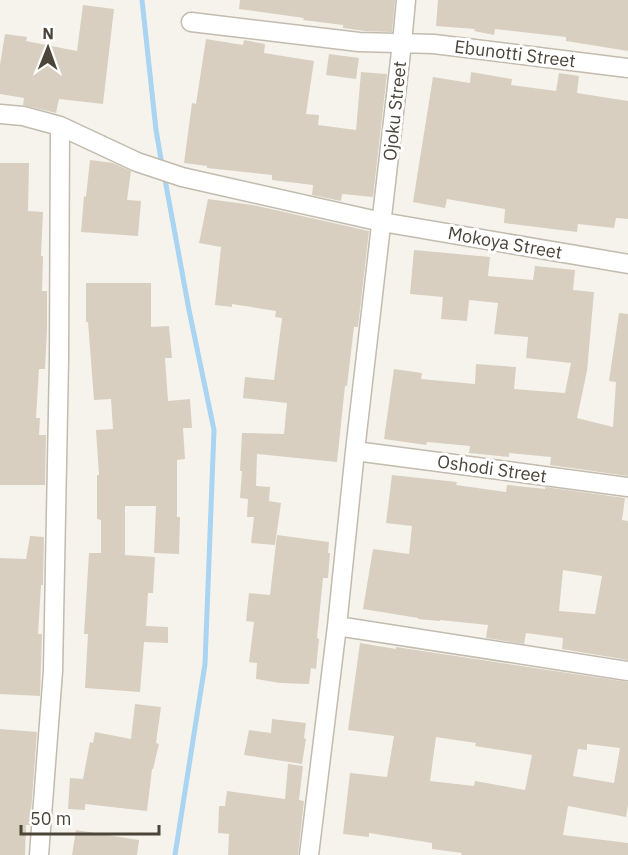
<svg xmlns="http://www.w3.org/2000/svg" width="628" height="855" font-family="'IBM Plex Sans',sans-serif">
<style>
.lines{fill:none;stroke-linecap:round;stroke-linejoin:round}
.stream{stroke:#a9d4f2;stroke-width:5}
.building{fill:#d8cfc1;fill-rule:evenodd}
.minor-casing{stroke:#c2bbae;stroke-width:21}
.minor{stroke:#fff;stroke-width:18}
.labels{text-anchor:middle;stroke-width:6;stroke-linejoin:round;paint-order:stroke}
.street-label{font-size:18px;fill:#4b4439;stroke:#fff}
</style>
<rect width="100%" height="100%" fill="#f6f3ec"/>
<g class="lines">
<path class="stream" d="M142,0l14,130 6,35
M164,174l25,136 25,120 -9,234 -30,191"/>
</g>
<path class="building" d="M240,0h155l-3,32 -27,-1 -22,-3v-3l-40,-5 1,-2 -65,-9z
M438,0h190v51l-62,-10v-4l-71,-8 -1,6 -20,-4 1,-2 -39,-3z
M83,5l31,4 -11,95 -44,-5 -3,14 -33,-8 1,-7 -24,-4v-29l5,-31 22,3 -1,4 51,10z
M206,39l37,6 1,-5 21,4 -1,9 50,8 -8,53 13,1 -1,10 38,5 5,-58 26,2 -14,123 -31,-3 -1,7 -29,-6 1,-10 -41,-5v-5l-65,-7v-2l-23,-3 8,-60 4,1z
M329,54l30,4 -3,21 -30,-4z
M471,72l41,7 -1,6 45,6 3,-18 20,3 -2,17 51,8v118l-12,-1 -2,10 -36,-4 -1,8 -73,-9 1,-14 -58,-10 -2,9 -32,-6 20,-125 37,6z
M90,160l23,3 18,8 -4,29 14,1 -3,35 -57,-4 3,-36 2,1z
M0,163h29l-1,48 15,1 -2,44h2l-1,35h5v38l-2,40h-6l-3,49h4l-1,17h7l-1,50h-45z
M208,199l45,6 116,26 -11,96h-4l-7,59h-2l-8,76 -80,-8 -1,32 14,1 -1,14 12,2 -6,42 -24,-2 3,-26h-7l1,-18 -8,-1 2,-27h-2l2,-38 42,1 3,-31 -44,-5 2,-21 29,3 8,-62 -7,-1 1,-6 -44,-7v3l-17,-2 6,-58 -22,-4z
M414,250l76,7 -2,19 45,4 2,-14 40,4 -2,20 21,2 -7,79 -10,47 36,9 3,-45 -7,-1 10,-68 9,1v162l-78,-11 1,-8 -42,-4v4l-40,-4 1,-7 -43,-4 -1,3 -42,-6 10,-70 28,4 -1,6 54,5 1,-20 40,3 -2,22 51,4 6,-30 -45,-5 2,-21 -34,-3 4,-31 -29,-3 -2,21 -26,-2 2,-22 -33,-3z
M86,283h65v44l18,-1 3,32h-7l3,43 22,-2 2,29h-9l2,31 -8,1v57h3l-1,37 -25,-1 2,-47h-31v49l30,2 -2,36h-5l-2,33 22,1v16l-24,-1 -4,50 -55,-4 3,-54h-4l5,-81h12v-33l-4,-1v-44h2l-3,-45 17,-1 -2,-30 -17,1 -6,-78h-2z
M392,475l65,7 -1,3 50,7 1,-7 38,4v-2l80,11 -3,22 6,1v139l-66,-11 1,-11 -37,-5 -2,11 -38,-6 2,-13 -48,-5v1l-22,-2v-1l-55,-9 10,-60 36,5 3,-28 -26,-3zM563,570l39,6 -7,38 -36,-3z
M277,535l52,7 -1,11h2l-2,25h-5l-6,60 2,1 -3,30 -5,-1 -2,16 -29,-1 -24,-4 1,-16 -8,-1 5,-40 -8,-1 3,-28 21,2z
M30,536l14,1 -1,48h-2l-3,49h4l-2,62 -40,-2v-136l26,1z
M360,643l36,6v-2l232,35v123l-2,12 -58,-11 -5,29 65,8v12h-167l1,-2 -30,-4v-6l-63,-10v4l-26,-3 7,-61 37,4 7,-41 -46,-6zM436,737l40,6 -1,3 57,9 -7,35 -50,-9 -1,5 -44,-5zM587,744l33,4 -6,35 -41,-7 5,-27 9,1z
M135,704l26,3 -5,36 3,1 -6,25h-1l-5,42 -62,-7v6l-17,-1 2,-31 13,1 7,-37 3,1 2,-11 36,7z
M272,719l34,4 -2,15 2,1 -4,25 -58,-9 5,-25 22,3z
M0,729l37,3 -7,93h-4l-1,30h-25z
M288,764l15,2 -4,34 5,1 -6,54h-70l1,-21 -11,-1 1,-27h6l2,-15 58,8z
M76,830l63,10 -2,15h-65z"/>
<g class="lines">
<g class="minor-casing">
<path id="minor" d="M191,22l168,20 75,2 194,24
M0,114l23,2 37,10 77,36 45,15 200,45 246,42
M355,451l273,36
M337,626l291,45
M39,855l14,-184 6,-312 1,-233
M309,855l28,-229 18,-175 47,-408 4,-43"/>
</g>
<use href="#minor" class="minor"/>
</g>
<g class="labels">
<g class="street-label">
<text transform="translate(515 54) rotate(7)" y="6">Ebunotti Street</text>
<text transform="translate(395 111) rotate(-84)" y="6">Ojoku Street</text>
<text transform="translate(505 243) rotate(10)" y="6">Mokoya Street</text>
<text transform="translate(492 469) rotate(8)" y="6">Oshodi Street</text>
</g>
</g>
<g transform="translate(48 48) rotate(1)" stroke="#ffffff" stroke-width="4.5" paint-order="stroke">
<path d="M0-4.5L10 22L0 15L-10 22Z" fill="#4b4439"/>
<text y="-9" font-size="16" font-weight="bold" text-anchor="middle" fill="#4b4439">N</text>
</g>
<path d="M21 825v9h138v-9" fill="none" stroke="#4b4439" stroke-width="3"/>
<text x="30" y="825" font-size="18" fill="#4b4439" stroke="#ffffff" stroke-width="4.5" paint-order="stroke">50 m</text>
</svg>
